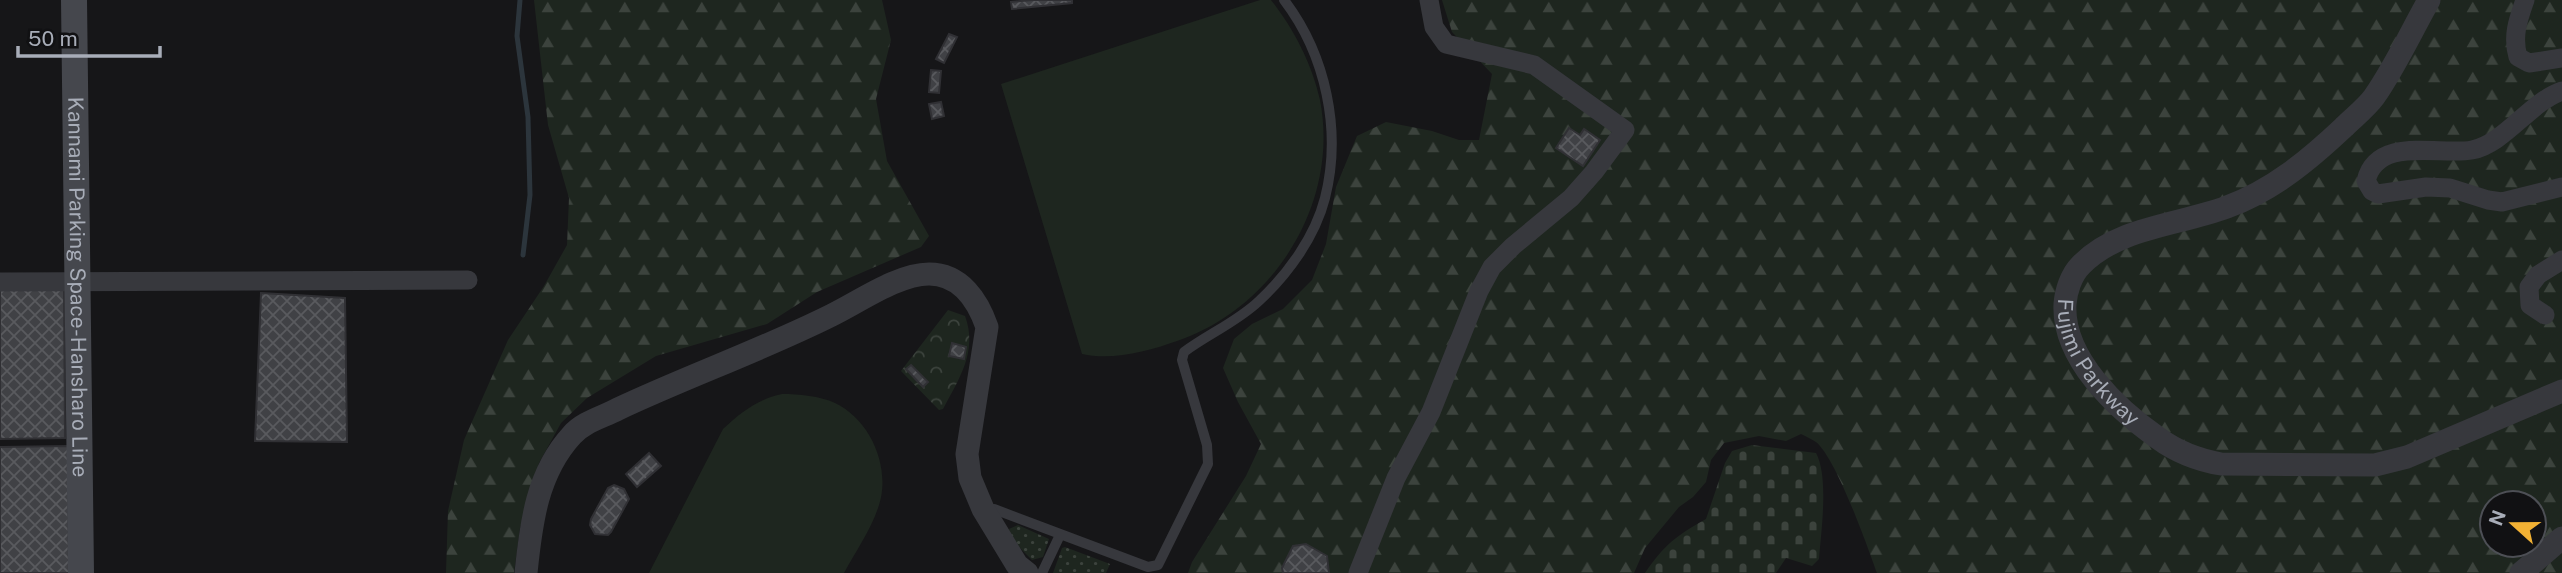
<svg xmlns="http://www.w3.org/2000/svg" width="2562" height="573" font-family="'Public Sans',sans-serif">
<style>
.grass{fill:url(#grass-dots)}
.forest{fill:url(#forest-firs);fill-rule:evenodd}
.cemetery{fill:url(#cemetery-stones)}
.park{fill:url(#park-crowns)}
.garden{fill:#1e261f}
.lines{fill:none;stroke-linecap:round;stroke-linejoin:round}
.stream{stroke:#2c353c;stroke-width:5}
.building{fill:url(#building-cross-hatch);stroke:#303034;stroke-width:2}
.service{stroke:#37383d;stroke-width:10}
.minor{stroke:#37383d;stroke-width:19}
.tertiary{stroke:#37383d;stroke-width:23}
.secondary{stroke:#45474d;stroke-width:26}
.labels{text-anchor:middle;stroke-width:7;stroke-linejoin:round;paint-order:stroke}
.street-label{font-size:21px;fill:#a8adb8;stroke:#111113}
</style>
<defs>
<pattern id="grass-dots" width="8" height="8" patternUnits="userSpaceOnUse" patternTransform="scale(1.75)"><rect width="8" height="8" fill="#1e261f"/><path d="M2 2h.1M6 6h.1" fill="none" stroke="#3c433d" stroke-width="1.8" stroke-linecap="round"/></pattern>
<pattern id="forest-firs" width="22" height="20" patternUnits="userSpaceOnUse" patternTransform="scale(1.75)"><rect width="22" height="20" fill="#1e261f"/><path d="M5 1l3.5 6h-7zM16 11l3.5 6h-7z" fill="#3c433d"/></pattern>
<pattern id="cemetery-stones" width="16" height="16" patternUnits="userSpaceOnUse" patternTransform="scale(1.75)"><rect width="16" height="16" fill="#1e261f"/><path d="M2 7V4a2 2 0 0 1 4 0v3zM10 15v-3a2 2 0 0 1 4 0v3z" fill="#3c433d"/></pattern>
<pattern id="park-crowns" width="20" height="18" patternUnits="userSpaceOnUse" patternTransform="scale(1.75)"><rect width="20" height="18" fill="#1e261f"/><path d="M2 6a3 3 0 1 1 6 0M12 15a3 3 0 1 1 6 0" fill="none" stroke="#3c433d"/></pattern>
<pattern id="building-cross-hatch" width="8" height="8" patternUnits="userSpaceOnUse" patternTransform="scale(1.75)"><rect width="8" height="8" fill="#404145"/><path d="M0 0l8 8M0 8l8-8" fill="none" stroke="#595a5e"/></pattern>
</defs>
<rect width="100%" height="100%" fill="#161618"/>
<path class="grass" d="M1018,525l31,14 -6,18 -11,3 -21,-21 -2,-10z
M1065,547l45,17 -4,9h-53l9,-25z"/>
<path class="forest" d="M534,0h348l9,40 -15,59 11,62 42,75 -8,11 -104,45 -50,32 -111,32 -69,42 -26,25 -22,40 -19,65 -6,45h-68l2,-62 16,-71 44,-100 36,-54 23,-41 2,-47 -21,-73z
M1442,0h1120v573h-685c-10,-28 -41,-115 -61,-131 -5,-3 -10,-6 -15,-8l-15,7 -27,-5 -35,7 -13,17 -5,22 -13,15 -14,10 -34,41 -11,25h-446l4,-11 54,-86 15,-32 -23,-42 -15,-34 11,-29 18,-15 31,-15 29,-29 14,-36 10,-57 21,-51 29,-14 46,9 27,9h20l13,-66 -40,-42zM2492,503h42v42h-42z"/>
<path class="cemetery" d="M1752,445l64,8c13,24 5,79 3,106l-7,7 -26,-8 -10,15h-131c20,-29 31,-37 61,-54l19,-56 7,-12z"/>
<path class="park" d="M948,310l17,6c13,35 -6,63 -22,93l-4,1 -38,-39z"/>
<path class="garden" d="M1260,0h11c23,29 41,64 49,100 20,103 -46,208 -143,241 -28,10 -65,20 -95,13l-81,-270z
M782,394c17,0 38,2 53,9 36,17 56,65 44,102 -7,23 -23,46 -35,68h-195l74,-144c17,-16 35,-30 59,-35z"/>
<g class="lines">
<path class="stream" d="M520,0l-3,36 11,81 2,78 -7,60"/>
</g>
<path class="building" d="M1032,0h40v3l-60,6 -1,-7z
M949,34l8,3 -13,26 -8,-4z
M931,70l10,1 -2,22 -10,-1z
M941,102l3,14 -12,3 -3,-15z
M1569,128l11,7 4,-6 16,11 -17,26 -27,-18z
M0,289h64l1,149 -65,1z
M261,293l84,5 2,144 -92,-1z
M952,343l14,4 -2,12 -15,-3z
M911,365l17,17 -5,5 -17,-18z
M68,446l1,127h-69v-126z
M649,453l12,13 -24,21 -11,-13z
M614,485l10,4 5,10 -18,33 -3,3 -13,-1 -5,-9 1,-6 17,-31z
M1306,544l21,12 2,17h-46l-1,-5 11,-22z"/>
<g class="lines">
<path class="service" d="M987,509h7l154,58 10,-2 50,-101 -1,-19 -25,-85 2,-8c24,-18 53,-30 75,-51 29,-27 56,-64 66,-103 17,-67 1,-143 -41,-198
M1042,573l18,-38"/>
<path class="minor" d="M2525,0c-7,20 -13,36 -7,57l11,6 33,-5
M2562,91c-32,11 -58,53 -90,59 -32,6 -95,-15 -106,31l6,10 6,3 48,-7 24,1 38,12 14,2 60,-15
M0,282l468,-2
M2545,315l-15,-10 -1,-18 9,-12 24,-15
M1358,573l38,-95 35,-66 48,-121 13,-24 21,-21 58,-48 23,-26 31,-42 -91,-65 -88,-21 -12,-17 -5,-27"/>
<g class="tertiary">
<path id="s1" d="M2429,0c-18,32 -34,67 -55,97 -8,11 -20,20 -30,30 -35,33 -71,63 -117,80 -48,18 -109,20 -146,58 -10,10 -15,26 -16,39 -3,54 52,105 93,134 19,14 40,22 63,26l154,1 32,-8 155,-66"/>
<path d="M526,573c5,-50 11,-100 46,-138 11,-13 31,-18 46,-26 70,-33 144,-59 214,-94 27,-13 66,-41 97,-41 32,0 49,27 58,53l-20,127 3,24 13,31 34,56 10,8"/>
<path d="M2521,573l41,-35"/>
</g>
<path class="secondary" id="s2" d="M74,0l7,573"/>
</g>
<g class="labels">
<g class="street-label">
<text dy="7" stroke="none"><textPath href="#s2" startOffset="287">Kannami Parking Space-Hansharo Line</textPath></text>
<text dy="7" stroke="none"><textPath href="#s1" startOffset="567">Fujimi Parkway</textPath></text>
</g>
</g>
<g transform="translate(2513 524) rotate(291)"><circle r="33" fill="#111113" stroke="#4d4f55" stroke-width="2"/>
<path d="M0-5L12 26L0 18L-12 26Z" fill="#f2b134"/>
<text y="-10" font-size="19" font-weight="bold" text-anchor="middle" fill="#a8adb8">N</text>
</g>
<path d="M18 46v10h142v-10" fill="none" stroke="#a8adb8" stroke-width="3.5"/>
<text x="28" y="46" font-size="21" fill="#a8adb8" stroke="#111113" stroke-width="5" paint-order="stroke">50 m</text>
</svg>
